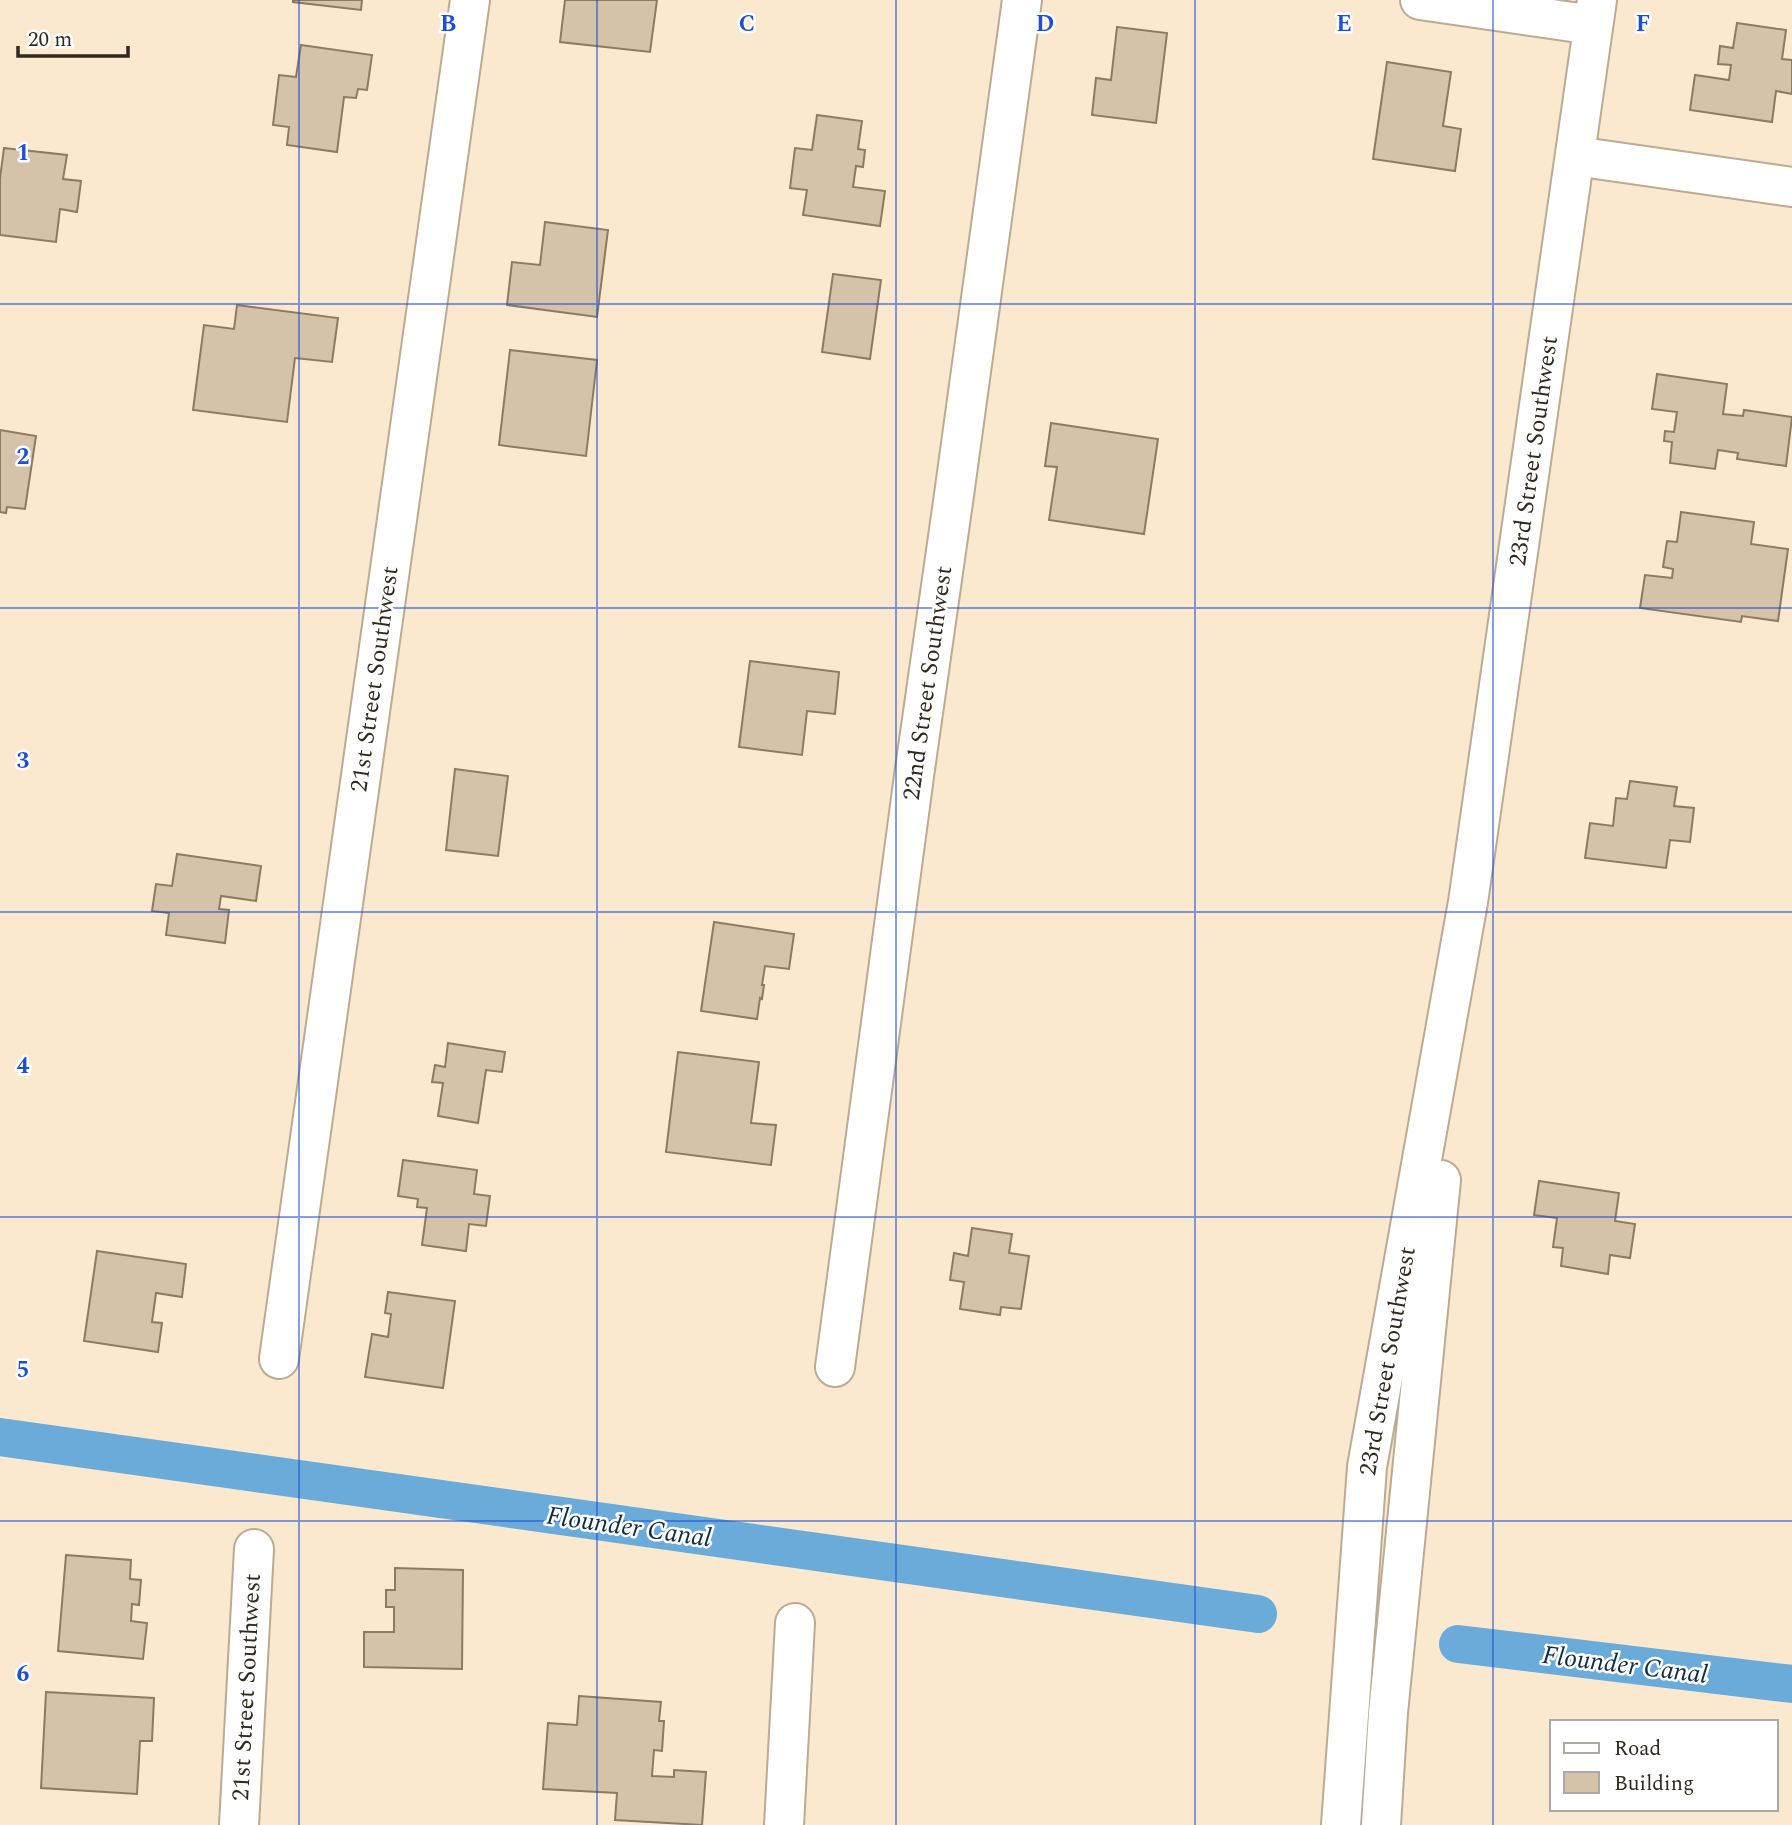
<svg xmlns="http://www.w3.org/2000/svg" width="1792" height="1825" font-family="Spectral,serif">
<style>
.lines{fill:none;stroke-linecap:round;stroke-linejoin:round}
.canal{stroke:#6aabda;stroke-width:38}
.building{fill:#d4c2a9;stroke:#8c7b64;stroke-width:2}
.minor-casing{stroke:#bbab92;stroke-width:42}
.minor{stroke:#fff;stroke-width:38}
.grid{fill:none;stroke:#1d4ed8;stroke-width:2;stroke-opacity:0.55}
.labels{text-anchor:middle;stroke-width:5;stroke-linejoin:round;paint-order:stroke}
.street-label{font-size:24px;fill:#30291f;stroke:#fff}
.water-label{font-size:26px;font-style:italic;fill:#102d41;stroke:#fff}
.grid-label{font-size:23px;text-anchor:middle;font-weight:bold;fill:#1d4ed8;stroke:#fff;stroke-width:5;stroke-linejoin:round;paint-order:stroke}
</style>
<rect width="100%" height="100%" fill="#fbe9cf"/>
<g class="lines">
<path class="canal" d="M0,1437l1258,177
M1458,1644l334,40"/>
</g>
<path class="building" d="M293,0h69l-1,10 -68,-8z
M565,0h92l-7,52 -90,-10z
M1737,23l49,7 -4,29 10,1v34l-16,-3 -4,31 -82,-12 5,-35 34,5 2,-15 -13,-1 2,-18 13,2z
M1117,27l50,6 -11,90 -64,-8 4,-37 15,2z
M301,45l71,10 -5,35 -9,-1 -2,9 -12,-1 -7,55 -50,-7 2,-18 -16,-2 6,-50 17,2z
M1387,62l64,10 -8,54 18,3 -6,42 -82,-12z
M817,115l45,6 -4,28 7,1 -2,17 -7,-1 -3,21 32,4 -5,35 -77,-11 4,-25 -17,-2 5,-40 17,2z
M4,148l63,7 -4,24 18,2 -4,31 -17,-3 -4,33 -56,-7v-57z
M545,222l63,8 -11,87 -90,-12 5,-43 28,3z
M833,274l48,6 -11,79 -48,-7z
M237,305l101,13 -6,44 -37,-4 -8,64 -94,-12 11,-85 30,4z
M510,350l87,10 -11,96 -87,-11z
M1657,374l70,10 -4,30 20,2 1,-6 48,7 -6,49 -49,-7 1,-6 -20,-3 -3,19 -45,-6 2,-21 -8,-1 1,-10 9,1 3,-20 -25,-3z
M1051,423l107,16 -14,95 -95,-14 8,-53 -12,-1z
M0,430l36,6 -11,73 -18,-2 -1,6 -6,-1z
M1681,512l73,10 -3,22 37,5 -10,72 -36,-5 -1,6 -101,-14 5,-33 27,3 1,-9 -10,-2 4,-26 10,1z
M750,661l89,11 -4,42 -28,-3 -5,44 -63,-8z
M455,769l53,7 -10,80 -52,-6z
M1630,781l47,6 -3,19 20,2 -4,34 -20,-2 -4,28 -81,-10 5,-35 23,3 3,-28 11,1z
M177,854l84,12 -5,35 -35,-5 -2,13 10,1 -4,33 -59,-8 3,-22 -17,-2 4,-27 16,2z
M714,922l80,12 -5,35 -24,-3 -3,19h2l-2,14 -2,-1 -3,21 -56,-8z
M448,1043l57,9 -3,20 -16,-2 -8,53 -40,-7 5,-33 -11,-1 3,-17 10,2z
M678,1052l81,10 -8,61 25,2 -5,40 -105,-13z
M403,1160l74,10 -3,24 16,2 -4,30 -17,-2 -3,27 -44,-6 5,-37 -10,-1 1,-8 -20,-3z
M1539,1181l80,12 -4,28 20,3 -5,34 -20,-3 -2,19 -47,-8 2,-18 -10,-1 4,-29 -23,-3z
M972,1228l40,6 -3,19 20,3 -8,53 -20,-2 -1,8 -40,-6 4,-27 -14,-2 4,-27 14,3z
M97,1251l89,13 -4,33 -26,-4 -4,29 10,1 -4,29 -74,-11z
M388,1292l67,9 -12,87 -78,-11 7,-43 16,3 3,-23 -6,-1z
M66,1555l65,5 -1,19 11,1 -2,25 -7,-1 -1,17 16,2 -4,36 -85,-8z
M395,1568l68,2 -1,99 -98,-2v-35h30v-25h-8v-17h9z
M46,1692l108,6 -2,43h-12l-3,53 -96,-6z
M579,1696l82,6 -2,19h5l-2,30 -8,-1 -2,26 22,1v-7l32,2 -4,53 -87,-5 2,-27 -74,-4 5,-66 29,2z"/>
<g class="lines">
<g class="minor-casing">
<path id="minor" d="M1420,0l173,25
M1575,156l217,31
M279,1359l191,-1359
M835,1367l79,-591 40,-281 68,-495
M239,1825l15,-276
M784,1825l11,-202
M1341,1825l26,-358 101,-565 129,-902
M1381,1825l7,-112 53,-533"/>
</g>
<use href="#minor" class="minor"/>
</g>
<path class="grid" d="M299,0v1825M597,0v1825M896,0v1825M1195,0v1825M1493,0v1825M0,304h1792M0,608h1792M0,912h1792M0,1217h1792M0,1521h1792"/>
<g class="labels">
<g class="street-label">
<text transform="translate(1533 451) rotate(-82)" y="8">23rd Street Southwest</text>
<text transform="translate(374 679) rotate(-82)" y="8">21st Street Southwest</text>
<text transform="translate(927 683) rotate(-82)" y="8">22nd Street Southwest</text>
<text transform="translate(1387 1361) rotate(-80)" y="8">23rd Street Southwest</text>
<text transform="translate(246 1687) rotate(-87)" y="8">21st Street Southwest</text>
</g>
<g class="water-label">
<text transform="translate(629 1526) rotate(8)" y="9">Flounder Canal</text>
<text transform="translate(1625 1664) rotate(7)" y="9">Flounder Canal</text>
</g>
</g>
<g class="grid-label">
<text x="448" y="31">B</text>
<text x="747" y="31">C</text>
<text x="1045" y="31">D</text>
<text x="1344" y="31">E</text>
<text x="1643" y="31">F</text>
<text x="23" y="160">1</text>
<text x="23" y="464">2</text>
<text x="23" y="768">3</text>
<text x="23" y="1073">4</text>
<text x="23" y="1377">5</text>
<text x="23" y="1681">6</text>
</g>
<rect x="1550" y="1720" width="228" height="91" fill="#ffffff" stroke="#aca9a5" stroke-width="2"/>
<rect x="1564" y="1743" width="35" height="10" fill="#ffffff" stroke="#aca9a5" stroke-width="2"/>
<text x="1614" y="1755" font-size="21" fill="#30291f">Road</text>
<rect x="1564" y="1772" width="35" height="21" fill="#d4c2a9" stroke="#aca9a5" stroke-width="2"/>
<text x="1614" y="1790" font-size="21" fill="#30291f">Building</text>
<path d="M18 46v10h110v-10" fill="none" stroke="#30291f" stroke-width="3.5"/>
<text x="28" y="46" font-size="21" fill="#30291f" stroke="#ffffff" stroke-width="5" paint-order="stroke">20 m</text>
</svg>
